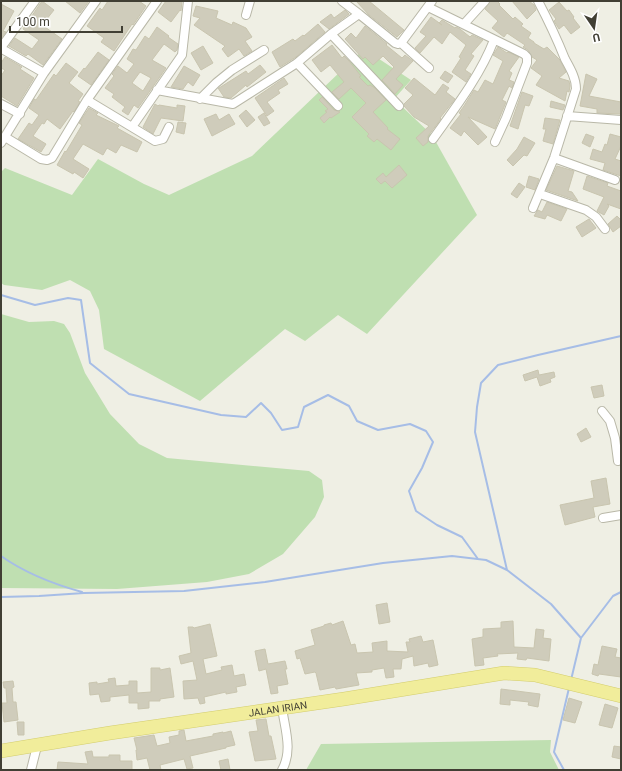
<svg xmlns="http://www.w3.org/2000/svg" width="622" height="771" font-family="Roboto,sans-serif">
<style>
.green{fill:#bfdfb1}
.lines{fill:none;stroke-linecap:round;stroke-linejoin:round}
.stream{stroke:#a6bde6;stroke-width:2}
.building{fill:#cfccbb;stroke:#c9c5af;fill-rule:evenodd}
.street-casing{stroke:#b9b8a8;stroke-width:10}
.primary-casing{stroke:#d3cd6e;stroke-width:14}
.street{stroke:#fff;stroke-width:8}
.primary{stroke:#f1ed9b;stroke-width:13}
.labels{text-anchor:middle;stroke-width:3;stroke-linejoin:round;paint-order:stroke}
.street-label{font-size:10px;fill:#413f34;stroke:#fff}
</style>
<rect width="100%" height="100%" fill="#efefe4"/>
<path class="green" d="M364,49l47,31 -17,19 38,36 45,80 -110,119 -29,-19 -33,26 -20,-12 -85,72 -96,-52 -5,-39 -9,-19 -20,-11 -28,10 -38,-5 -3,-2v-111l4,-4 67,27 26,-36 46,25 25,11 83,-39z
M1,314l28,8 25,-1 10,3 6,9 15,40 25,41 29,30 28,14 142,13 13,9 2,17 -9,20 -32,37 -34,20 -42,8 -90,7 -116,-1z
M551,740l-1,12 9,18h-253l15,-26z"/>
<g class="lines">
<path class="stream" d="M1,295l34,10 33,-7 13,2 9,63 39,31 92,21 25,2 15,-14 10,10 11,17 16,-3 6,-20 24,-12 21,11 8,15 21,9 32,-6 16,7 7,11 -11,26 -13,23 7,20 21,14 25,12 16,22
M1,556c24,17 52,28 81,36
M1,597l38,-1 45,-3 100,-2 81,-9 118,-19 69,-7 34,4 21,10
M581,638l-30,-34 -44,-34 -32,-138 2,-25 4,-24 17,-18 40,-10 83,-19
M571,680l10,-42 32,-42 8,-4
M564,770l-10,-18 15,-64"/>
</g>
<path class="building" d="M42,1l12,9 -12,15 20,14 -19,26 -15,-11 -2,2 -17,-10 6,-8 17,11 7,-9 -16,-11z
M65,1h24l-9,12z
M108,1h31l7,5 -13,19 -1,-1 -18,27 -13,-9 3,-4 -17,-12 13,-18 2,2z
M166,1h16l-1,10 -1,-1 -9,12 -13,-10z
M356,1h13l35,29 -7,7 -28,-22z
M490,1h7l3,3 -1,1 14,14 2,-2 8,7 -2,2 10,7 -3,5 6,4v1l10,6 3,-2 13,13 6,12 -7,6 10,3 1,5 -1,6 -2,-1 -2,10 -29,-16 6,-9 -11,-8 6,-8 -5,-3 -4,-7 -5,-3 2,-2 -18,-12 -3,4 -12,-9 6,-7 -13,-12z
M512,1h17l5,4 2,5 -9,9z
M559,2l8,9 2,-1 5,7 -1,1 7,9 -9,7 -7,-9 -5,4 -5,-8 2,-2 -7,-9z
M1,4l13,7 -11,20 3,1 -5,6z
M196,6l22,5 -2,7 16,7 1,-3 13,6 6,9 -7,4 7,10 -8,5 -5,-7 -11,8 -6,-8 3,-3 -31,-21 6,-7 -7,-2z
M345,10l4,4 -20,15 -9,-7 11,-8 3,4z
M431,17l11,8 -3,-2 3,-3 13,8 1,-1 4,2 10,8 2,-2 11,5 -12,14 3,2 -9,14 6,4 -5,8 -14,-10 9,-14 -2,-1 7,-12 -16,-13 -8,12 -8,-7 -14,16 -5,-5 11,-12 -6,-4z
M318,24l7,8 -29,25 -16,10 -8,-15 21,-13 2,2 8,-6 1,1z
M365,26l22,18 -1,1 16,13 3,-3 8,6 -17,18 7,6 -8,9 -13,-14 12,-13 -11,-11 -10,9 -8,-8 -2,2 -18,-20 6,-6 5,5z
M157,27l12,9 -1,1 10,7 -1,6 -2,2 -11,-8 -12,16 14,8 -28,40 -4,-3 -6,10 -6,-4 3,-4 -13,-10 2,-3 -9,-6 9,-12 -2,-2 6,-8 9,7 7,-9 -7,-5 6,-10 3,1 9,-14 4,3zM140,72l11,6 -8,13 -11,-8z
M332,45l10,13 2,-2 5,5 12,15 -2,1 9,9 2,-1 5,3 11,12 -13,12 15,16 -1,1 13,10 -9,11 -14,-11 -3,3 -7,-6 2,-2 -17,-17 14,-14 -15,-15 -12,11 -7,-7 12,-10 -14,-17 -9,7 -9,-12z
M203,46l10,17 -12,7 -10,-17z
M498,47l9,6 1,-1 11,5 -10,14 3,2 -3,7 5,2 -2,6 -3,-2 -7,14 4,2 -11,27 -27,-12 19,20 -9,8 -14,-14 -3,5 -11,-8 11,-14 -2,-1 5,-7 10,-16 4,2 7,-12 8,4 10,-23 -10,-6z
M98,52l11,8 -18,25 -13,-9 6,-8 1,1z
M5,57l17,10 -2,2 14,9 -17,28 -16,-10v-20l4,-6 -4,-2v-5z
M66,63l12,9 -9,11 14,11 -5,7 2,1 -6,10 -1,-1 -13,18 -13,-10 -3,5 -2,-1 -9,13 13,8 -5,8 -23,-13 11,-16 3,2 7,-10 -10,-7 5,-9 2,1 18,-26 2,2z
M260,65l6,7 -19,15 -1,-2 -15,13 -7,-1 -6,-9h1l27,-17 2,3z
M184,66l16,9 -7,11 -5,-4 -5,7 -12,-2z
M445,71l8,5 -5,7 -8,-5z
M586,74l11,5 -8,17 32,6v12l-24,-1v-4l-17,-3z
M284,78l4,6 -10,6 2,3 -13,9 7,9 -7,5 -12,-18z
M414,78l21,17 8,-11 6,4 -3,4 9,7 -15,19 1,1 -13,17v6l-5,4 -7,-8 13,-12 -15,-9 -10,-11v-2l9,-9 -8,-7z
M522,92l11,4 -4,10 -4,-1 -7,24 -8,-3z
M322,97l12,13 6,2 -9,6 -1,-1 -6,6 -4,-5 7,-6 -2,-1 3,-2 -9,-9z
M551,101l14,4 -2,5 -13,-3z
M155,104l3,2 1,-1 18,3v-3l8,1 -2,15 -22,-3 -8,16 -10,-7z
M89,108l9,5 -2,2 23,11 -2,2 25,14 -5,10 -16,-7 -5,8 -9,-5 -4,7 -20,-11 -10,15 16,10 -6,9 -9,-6 -1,2 -16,-9 8,-14 1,1 16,-27 -3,-2z
M246,110l9,10 -8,7 -8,-11z
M264,113l6,10 -6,3 -6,-9z
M216,114l3,6 10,-6 6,10 -23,12 -8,-17z
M545,118l15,2 -7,24 -10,-3 3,-12h-3z
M178,122l8,1 -2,11 -8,-2z
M586,134l8,3 -4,10 -8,-4z
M610,134l11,3v9l-6,13 6,2v15l-18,-6 2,-7 -15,-4 3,-10 9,3 3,-8 2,1z
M524,137l11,6 -8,13 -3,-1 -11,11 -6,-6 10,-11z
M399,165l8,10 -15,13 -7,-7 -4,3 -5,-5 7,-6 3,4z
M557,166l17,5 -6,20 4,1 6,9 -32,-11z
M529,176l10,3 -4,11 -9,-3z
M587,176l21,7 -1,3 14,5v18l-14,-5 2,2 -5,9 -7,-4 7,-14 -21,-8z
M519,183l6,4 -8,11 -6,-4z
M547,202l20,7 -6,12 -14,-6 -2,4 -11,-3 4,-6 4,2z
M617,216l4,4v6l-8,6 -5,-8z
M589,219l7,9 -14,9 -6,-10z
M538,370l1,5 15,-3 1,5 -5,2 1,3 -11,4 -3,-9 -12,4 -2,-6z
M602,385l2,11 -10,2 -3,-11z
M586,428l5,9 -10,5 -4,-8z
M606,478l4,26 -17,3 2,10 -30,8 -5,-20 34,-7 -3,-17z
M387,603l3,19 -11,2 -3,-19z
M343,621l8,24 4,-1 2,9 16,-1 -1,-9 15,-2v10l21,1 -2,-10h4l-1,-3 12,-3 2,6 10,-2 5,25 -9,2 -1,-4 -14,3 -1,-10 -11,3 -1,10h-8l1,8 -8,1 -2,-10 -12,2v2l-16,1 3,12 -23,4 -1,-2 -15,3 -4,-17 -1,-1 -10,2 -5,-16 -3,1 -2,-8 20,-6 -4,-15 13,-4v-1l7,-2 1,2z
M513,621l1,26 20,1 2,-19 8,1 -1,8 8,1 -2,22 -22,-3 -1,2 -9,-1 1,-6 -21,1 1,2 -15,2 1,7 -9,1 -3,-27 11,-2v-8l18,-1v-6z
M210,624l7,32 -14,3 3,15 16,-4 -1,-3 11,-2 2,11 10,-2 2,11 -10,2 1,5 -11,2v-2l-22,5 1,6 -5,1 -2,-6 -14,1 -1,-18 14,-1 -4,-19 -12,3 -2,-8 12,-3 -3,-26h5l1,1z
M602,646l15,3 -2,8 6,1v19l-22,-3 -1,2 -6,-2 2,-10 4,1z
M265,649l3,15 17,-3 2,8h-2l3,15 -11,2 1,7 -7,1 -5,-25 -7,2 -4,-20z
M151,668h9v2l10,-2 4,29 -14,2v2h-11v7l-11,1v-6h-9v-8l-19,2v4l-9,1 -2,-8 -9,1 -1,-12 8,-1v2l12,-2 -1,-3 7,-1 1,8 13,-1v-4h8v12l14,-1z
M13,681l1,6 -2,1 1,14h3l2,18 -14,2 -2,-19h5l-1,-15h-2l-1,-6z
M501,689l39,5 -2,13 -10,-2 1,-3 -19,-2v5l-10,-1z
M569,698l13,4 -7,21 -12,-3z
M605,704l13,4 -6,20 -13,-3z
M266,719l3,17h2l5,23 -21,2 -6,-29 9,-1 -2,-11z
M17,722h7v13h-6z
M184,730l2,11 27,-5v-2l10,-2v1l8,-2 4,14 -9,2v1l-36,8 3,12 -6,1 -3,-10 -24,6 1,5h-11l-3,-12 -10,2 -1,-10h1l-3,-12 20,-3 3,11 13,-3 -1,-6 10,-2v-4z
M614,746l7,1v12l-9,-2z
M92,751l1,6h16v-2h11v6h12v9h-75l1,-8 30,2 -3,-12z
M228,759l2,11h-9l-2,-9z"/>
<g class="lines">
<g class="street-casing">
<path id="street" d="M35,1l-32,44 -1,4 42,24
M342,1l17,13
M428,7l96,47 3,3v6l-21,55 -11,24
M246,15l4,-14
M464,24l21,-23
M331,34l68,72
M401,43l28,25
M297,63l41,43
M157,90l76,14 64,-41 34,-29 28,-20 36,29 3,1 3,-1 31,-42
M200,99l16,-16 16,-13 32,-20
M87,100l68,41 8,-2 6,-12
M1,104l19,10
M567,116l54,4
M132,127l50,-72 6,-54
M5,137l36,22 6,1 5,-2 35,-58 70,-99
M433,139c22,-31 47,-63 61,-99
M1,143l43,-70 52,-72
M554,158l61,22
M540,194l46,16 10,7 9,12
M533,208l21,-50 22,-69c0,-11 -6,-21 -11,-30 -8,-20 -17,-39 -27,-58
M602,411l8,10 5,17 3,23 3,-1
M603,518l18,-3
M31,770l6,-24
M282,770c11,-19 3,-41 0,-62"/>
</g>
<g class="primary-casing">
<g id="primary">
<path id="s1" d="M1,751l109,-18 234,-34 160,-26 31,2 86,21"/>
</g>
</g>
<use href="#street" class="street"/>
<use href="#primary" class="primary"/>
</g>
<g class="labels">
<g class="street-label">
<text dy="4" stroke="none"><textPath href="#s1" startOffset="280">JALAN IRIAN</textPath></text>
</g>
</g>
<rect width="622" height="771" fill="none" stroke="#413f34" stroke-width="4"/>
<g transform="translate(594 28) rotate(167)" stroke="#ffffff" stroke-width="3" paint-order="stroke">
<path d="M0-3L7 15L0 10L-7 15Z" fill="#413f34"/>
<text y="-6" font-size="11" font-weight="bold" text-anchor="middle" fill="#413f34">U</text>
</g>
<path d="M10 26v6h112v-6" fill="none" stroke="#413f34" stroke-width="2"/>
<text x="16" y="26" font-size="12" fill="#413f34" stroke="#ffffff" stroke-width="3" paint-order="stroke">100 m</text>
</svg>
